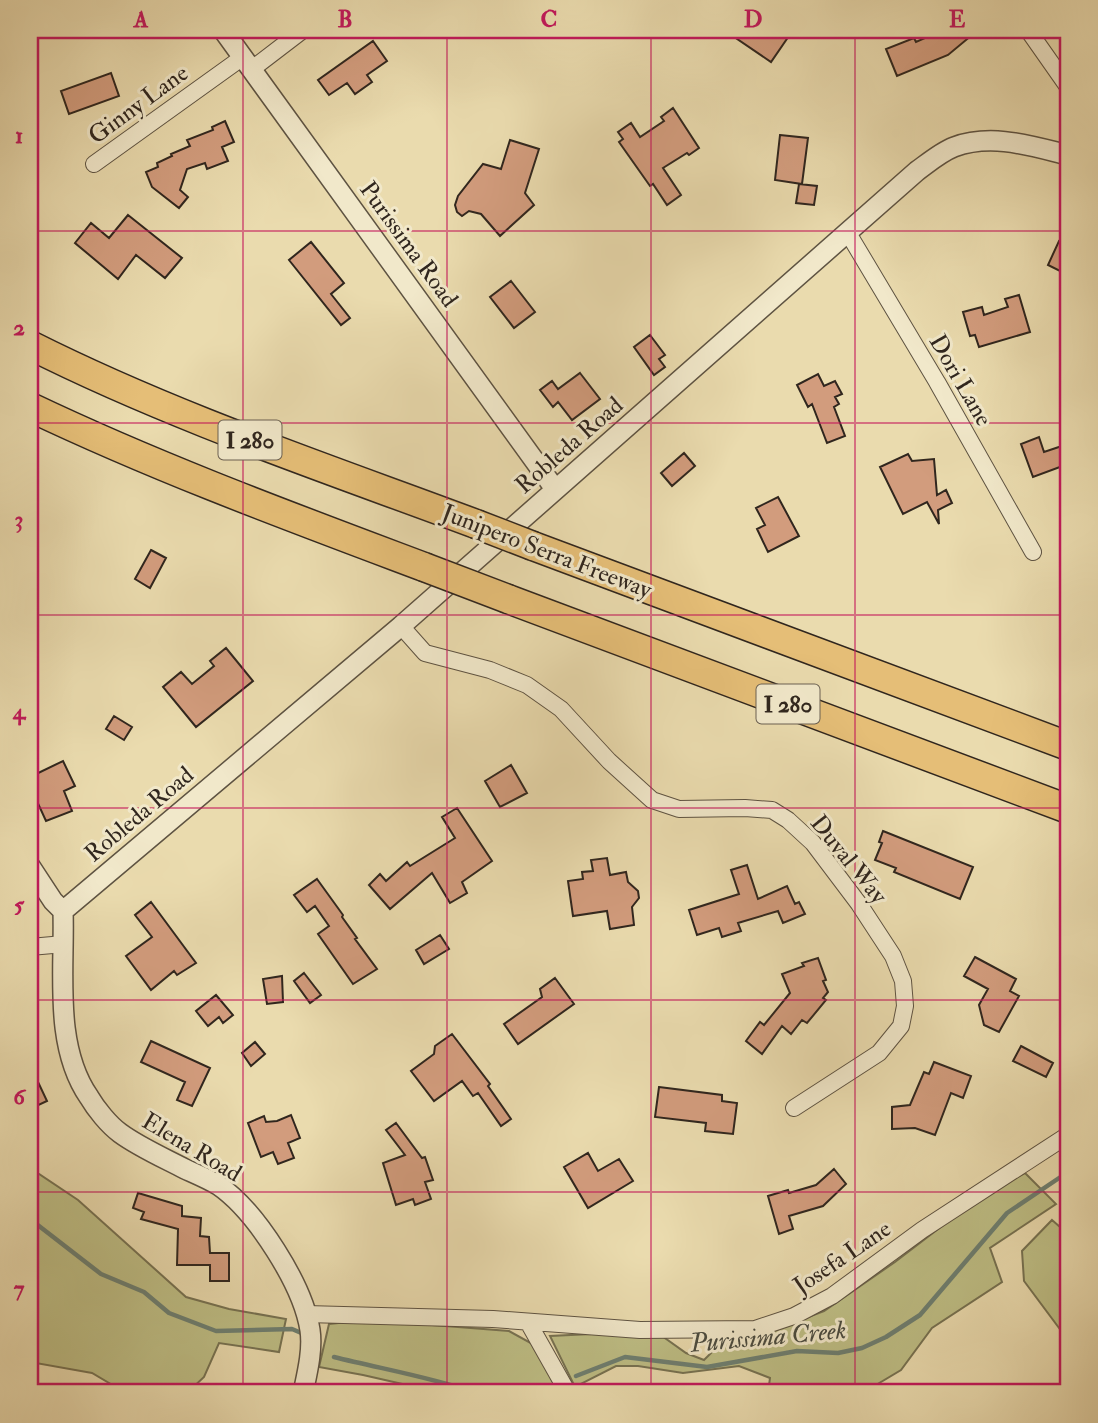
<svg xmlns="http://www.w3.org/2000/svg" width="1098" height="1423" font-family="'IM FELL Double Pica',serif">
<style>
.green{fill:#bebe85;stroke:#777252;stroke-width:2}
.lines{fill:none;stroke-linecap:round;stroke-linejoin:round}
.stream{stroke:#6e7f71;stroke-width:4.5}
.building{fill:#d29c7d;stroke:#30261e;stroke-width:2}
.minor-casing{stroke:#5e5342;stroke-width:18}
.tertiary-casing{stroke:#5e5342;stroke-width:22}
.motorway-casing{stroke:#30261e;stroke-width:31}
.minor{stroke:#f1e8ca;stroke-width:16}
.tertiary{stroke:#f1e8ca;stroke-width:19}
.motorway{stroke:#e5be77;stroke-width:28}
.motorway-bridge-casing{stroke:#30261e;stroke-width:31;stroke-linecap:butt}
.motorway-bridge{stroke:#e5be77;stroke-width:28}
.grid{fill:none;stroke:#c2185b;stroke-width:2;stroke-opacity:0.55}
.labels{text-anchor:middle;stroke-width:6;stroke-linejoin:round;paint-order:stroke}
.shield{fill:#f1e8ca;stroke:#6a6052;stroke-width:2}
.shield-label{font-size:23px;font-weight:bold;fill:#30261e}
.street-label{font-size:24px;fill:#30261e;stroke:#f1e8ca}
.water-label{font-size:26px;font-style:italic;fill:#4a4b40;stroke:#f1e8ca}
.neatline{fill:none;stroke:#c2185b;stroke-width:2.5}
.grid-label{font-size:23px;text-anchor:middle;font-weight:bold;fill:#c2185b}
</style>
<rect width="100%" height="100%" fill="#eadbae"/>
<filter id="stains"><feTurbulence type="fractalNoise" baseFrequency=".00286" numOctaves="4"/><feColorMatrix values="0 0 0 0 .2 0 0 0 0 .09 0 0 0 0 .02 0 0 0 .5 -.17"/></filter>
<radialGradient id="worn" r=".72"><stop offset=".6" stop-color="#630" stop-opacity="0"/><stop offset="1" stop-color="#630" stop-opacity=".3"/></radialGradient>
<path class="green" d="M30,1172l9,2 39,26 108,97 43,12 57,10 -7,33 -60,-9 -15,34 -17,16h-61l-34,-20 -62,-11z
M1025,1173l31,31 -66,44 12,34 -70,46 -31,42 -30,18 -4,5h-99l2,-15 -31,-12 -56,7 -45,-7h-22l-41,21 -25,-51 105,-5 31,22 18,7 13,-13 22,-11 40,-8 45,-17 71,-49 85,-65z
M1052,1220l16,14v106l-44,-59 -2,-30z
M368,1320l141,11 29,16 20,46h-116l-79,-18 -44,-8 10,-43z"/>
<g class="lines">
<path class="stream" d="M30,1219l71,55 43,18 25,21 47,18 76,-2 14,6
M334,1357c48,12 96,20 143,36
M576,1376l49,-19 82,10 90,-16 41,2 24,-5 24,-11 34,-22 87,-102 61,-41
M537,1393l17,-6"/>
</g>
<path class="building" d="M724,30h69l-22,32z
M943,30h35l-30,25 -51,21 -11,-27 28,-11 2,4z
M373,41l14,20 -20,14 5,7 -17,12 -8,-11 -18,12 -11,-15z
M111,73l8,23 -50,18 -8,-23z
M673,108l26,40 -10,7 -2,-2 -24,15 18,27 -14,10 -14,-21 -3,2 -31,-44 4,-3 -5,-7 13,-9 9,14 24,-16 -3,-4z
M225,121l9,21 -12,5 6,14 -21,8 -2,-6 -18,6 -7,21 8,7 -9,11 -27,-21 -6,-15 12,-5 -1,-4 15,-7 -1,-2 19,-8 -3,-6 26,-10 -1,-3z
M780,135l28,3 -6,46 -27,-4z
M510,140l29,9 -14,44 9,12 -34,31 -19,-22 -12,-3 -7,5 -5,-4 -2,-7 3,-9 25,-32 18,5z
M799,184l18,2 -3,19 -18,-2z
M128,215l54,43 -17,20 -29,-23 -18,24 -43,-36 16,-20 18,15z
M1059,241l9,4v30l-20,-10z
M311,242l33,41 -13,11 19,24 -9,7 -52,-65z
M511,281l24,31 -21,16 -24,-31z
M1019,295l11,37 -51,15 -4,-12 -5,1 -7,-24 19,-5 2,8 24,-8 -3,-8z
M650,335l15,20 -6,4 6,8 -11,8 -20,-28z
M580,373l20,26 -28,21 -14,-18 -5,5 -13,-17 12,-9 6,8z
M818,374l6,12 11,-5 7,13 -7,3 4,7 -5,3 11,29 -18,7 -15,-39 -4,3 -11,-22z
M1039,437l5,15 24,-8v20l-35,13 -12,-33z
M684,453l11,13 -23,20 -11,-13z
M908,454l4,7 22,-2 3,36 9,-5 6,13 -14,7 1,14 -12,-22 -24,12 -23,-47z
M778,497l21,39 -31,16 -11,-23 8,-4 -9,-17z
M151,550l15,8 -16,30 -15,-9z
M226,648l27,33 -57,46 -33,-40 18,-15 11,12 22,-18 -4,-5z
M114,716l18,11 -8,13 -18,-11z
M63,761l12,25 -11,5 8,20 -26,10 -16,-35v-9z
M511,765l16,28 -27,14 -15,-26z
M457,808l35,53 -30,21 5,11 -17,10 -18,-30 -42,36 -21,-24 11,-11 6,7 21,-19 3,4 45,-28 -13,-21z
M883,831l90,36 -13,32 -66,-27 2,-4 -21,-8 7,-17 -3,-1z
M607,858l3,17 16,-3 2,10 10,9 1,7 -7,9 2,18 -24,4 -3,-18 -34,5 -5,-35 15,-2 -1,-7 11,-1 -2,-11z
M747,865l11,34 29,-13 8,18 4,-2 6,12 -22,9 -5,-12 -40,12 3,8 -19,6 -3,-9 -22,7 -8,-25 50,-16 -8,-24z
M317,879l26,36 -1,2 15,21 -2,1 22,30 -24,15 -35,-50 11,-8 -14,-20 -8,6 -13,-17z
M151,902l45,61 -19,12 -3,-4 -23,19 -25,-34 26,-19 -17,-22z
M440,935l9,14 -25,15 -8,-14z
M975,957l41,22 -6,12 9,5 -20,36 -15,-7 -5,-20 9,-16 -24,-13z
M818,958l8,22 -3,1 5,11 -5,6 3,2 -19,23 -5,-3 -11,14 -9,-8 -20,28 -16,-13 14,-19 4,3 26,-32 -8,-19 22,-8 -2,-3z
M304,973l17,22 -11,8 -16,-22z
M282,976l1,26 -16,2 -4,-25z
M555,978l19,26 -56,40 -14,-20 38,-27 -2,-8z
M216,995l17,20 -10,8 -4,-6 -11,9 -12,-15z
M452,1034l38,50 -2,2 23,33 -10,7 -23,-33 -5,3 -11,-15 -28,20 -23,-30 23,-17 1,-8z
M151,1041l59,27 -18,38 -15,-6 8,-18 -44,-20z
M255,1042l10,12 -14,12 -9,-13z
M1021,1046l32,17 -7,14 -33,-16z
M934,1062l37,14 -8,22 -12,-5 -16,42 -20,-7 -23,1v-22l18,-2 14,-33 5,2z
M30,1065l17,36 -17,8z
M659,1087l63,8v6l15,2 -4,31 -28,-3 1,-8 -51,-6z
M291,1115l9,23 -12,5 6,15 -16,6 -5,-12 -12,5 -13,-34 16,-7 2,6 11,-1z
M396,1123l26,35 3,-1 8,23 -8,2 6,17 -16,6 -2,-6 -17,6 -13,-42 22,-8 -19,-25z
M588,1153l10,18 21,-12 14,22 -45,27 -24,-41z
M834,1169l12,15 -23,22 -34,10 4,13 -14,5 -11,-38 20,-6 1,3 27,-8z
M138,1193l44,13v10l19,2 -1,18 9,1 1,16h19v28h-19v-16h-33l1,-36 -37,-10 3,-7 -11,-4z"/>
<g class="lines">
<g class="minor-casing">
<path id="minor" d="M1028,30l40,57
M252,69l51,-39
M94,164l149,-107
M848,233l89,149 96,170
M401,626l24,27 65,17 37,15 34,24 48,52 43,39 27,9 66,-1 27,2 16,10 25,23 46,61 34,52 10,25 2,25 -4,20 -22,27 -85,55
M30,947l34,-3
M306,1314l187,5 147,11 115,-1 39,-13 38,-20 90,-66 146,-95
M528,1322l40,71"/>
</g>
<g class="tertiary-casing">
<path id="tertiary" d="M223,30l332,459
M30,866l23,35 10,10c2,59 -10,134 26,186 7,12 20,28 31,36 19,14 44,25 65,36 11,5 23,10 33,16 38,26 85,100 92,145 3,20 -3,44 -7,63
M63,911l338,-285 516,-455c11,-8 24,-19 37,-24 38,-14 77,-1 114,8"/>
</g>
<g class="motorway-casing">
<path id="motorway" d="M30,345c143,72 296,123 446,179
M30,407c128,61 261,110 394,160
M533,546l535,200
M508,599l560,210"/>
</g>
<use href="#minor" class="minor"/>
<use href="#tertiary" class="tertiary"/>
<use href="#motorway" class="motorway"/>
<g class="motorway-bridge-casing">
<path id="motorway-bridge" d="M476,524l57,22
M424,567l84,32"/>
</g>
<use href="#motorway-bridge" class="motorway-bridge"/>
</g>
<path class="grid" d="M243,30v1363M447,30v1363M651,30v1363M855,30v1363M30,231h1038M30,423h1038M30,615h1038M30,808h1038M30,1000h1038M30,1192h1038"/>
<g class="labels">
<g class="shield">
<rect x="218.5" y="420.5" width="63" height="39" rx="5"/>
<rect x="756.5" y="684.5" width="63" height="39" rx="5"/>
</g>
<g class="shield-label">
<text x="250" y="448">I 280</text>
<text x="788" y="712">I 280</text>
</g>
<g class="street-label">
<text transform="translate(138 104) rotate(-36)" y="8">Ginny Lane</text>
<text transform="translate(409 244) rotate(54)" y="8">Purissima Road</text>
<text transform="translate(961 380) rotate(60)" y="8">Dori Lane</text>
<text transform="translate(569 445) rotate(-41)" y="8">Robleda Road</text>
<text transform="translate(547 551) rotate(21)" y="8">Junipero Serra Freeway</text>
<text transform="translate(139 814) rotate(-40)" y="8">Robleda Road</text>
<text transform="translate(849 859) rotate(51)" y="8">Duval Way</text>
<text transform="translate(192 1147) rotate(31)" y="8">Elena Road</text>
<text transform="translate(842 1257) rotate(-34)" y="8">Josefa Lane</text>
</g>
<g class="water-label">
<text transform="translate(768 1336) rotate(-5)" y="9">Purissima Creek</text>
</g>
</g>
<rect width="1098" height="1423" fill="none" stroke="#eadbae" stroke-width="77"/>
<rect x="38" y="38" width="1022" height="1346" class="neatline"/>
<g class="grid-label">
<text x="141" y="27">A</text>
<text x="345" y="27">B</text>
<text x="549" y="27">C</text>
<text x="753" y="27">D</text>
<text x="957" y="27">E</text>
<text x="19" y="143">1</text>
<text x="19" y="335">2</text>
<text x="19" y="527">3</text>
<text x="19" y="719">4</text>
<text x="19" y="912">5</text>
<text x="19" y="1104">6</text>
<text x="19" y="1296">7</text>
</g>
<rect width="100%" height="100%" filter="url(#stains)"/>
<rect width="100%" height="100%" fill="url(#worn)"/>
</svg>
